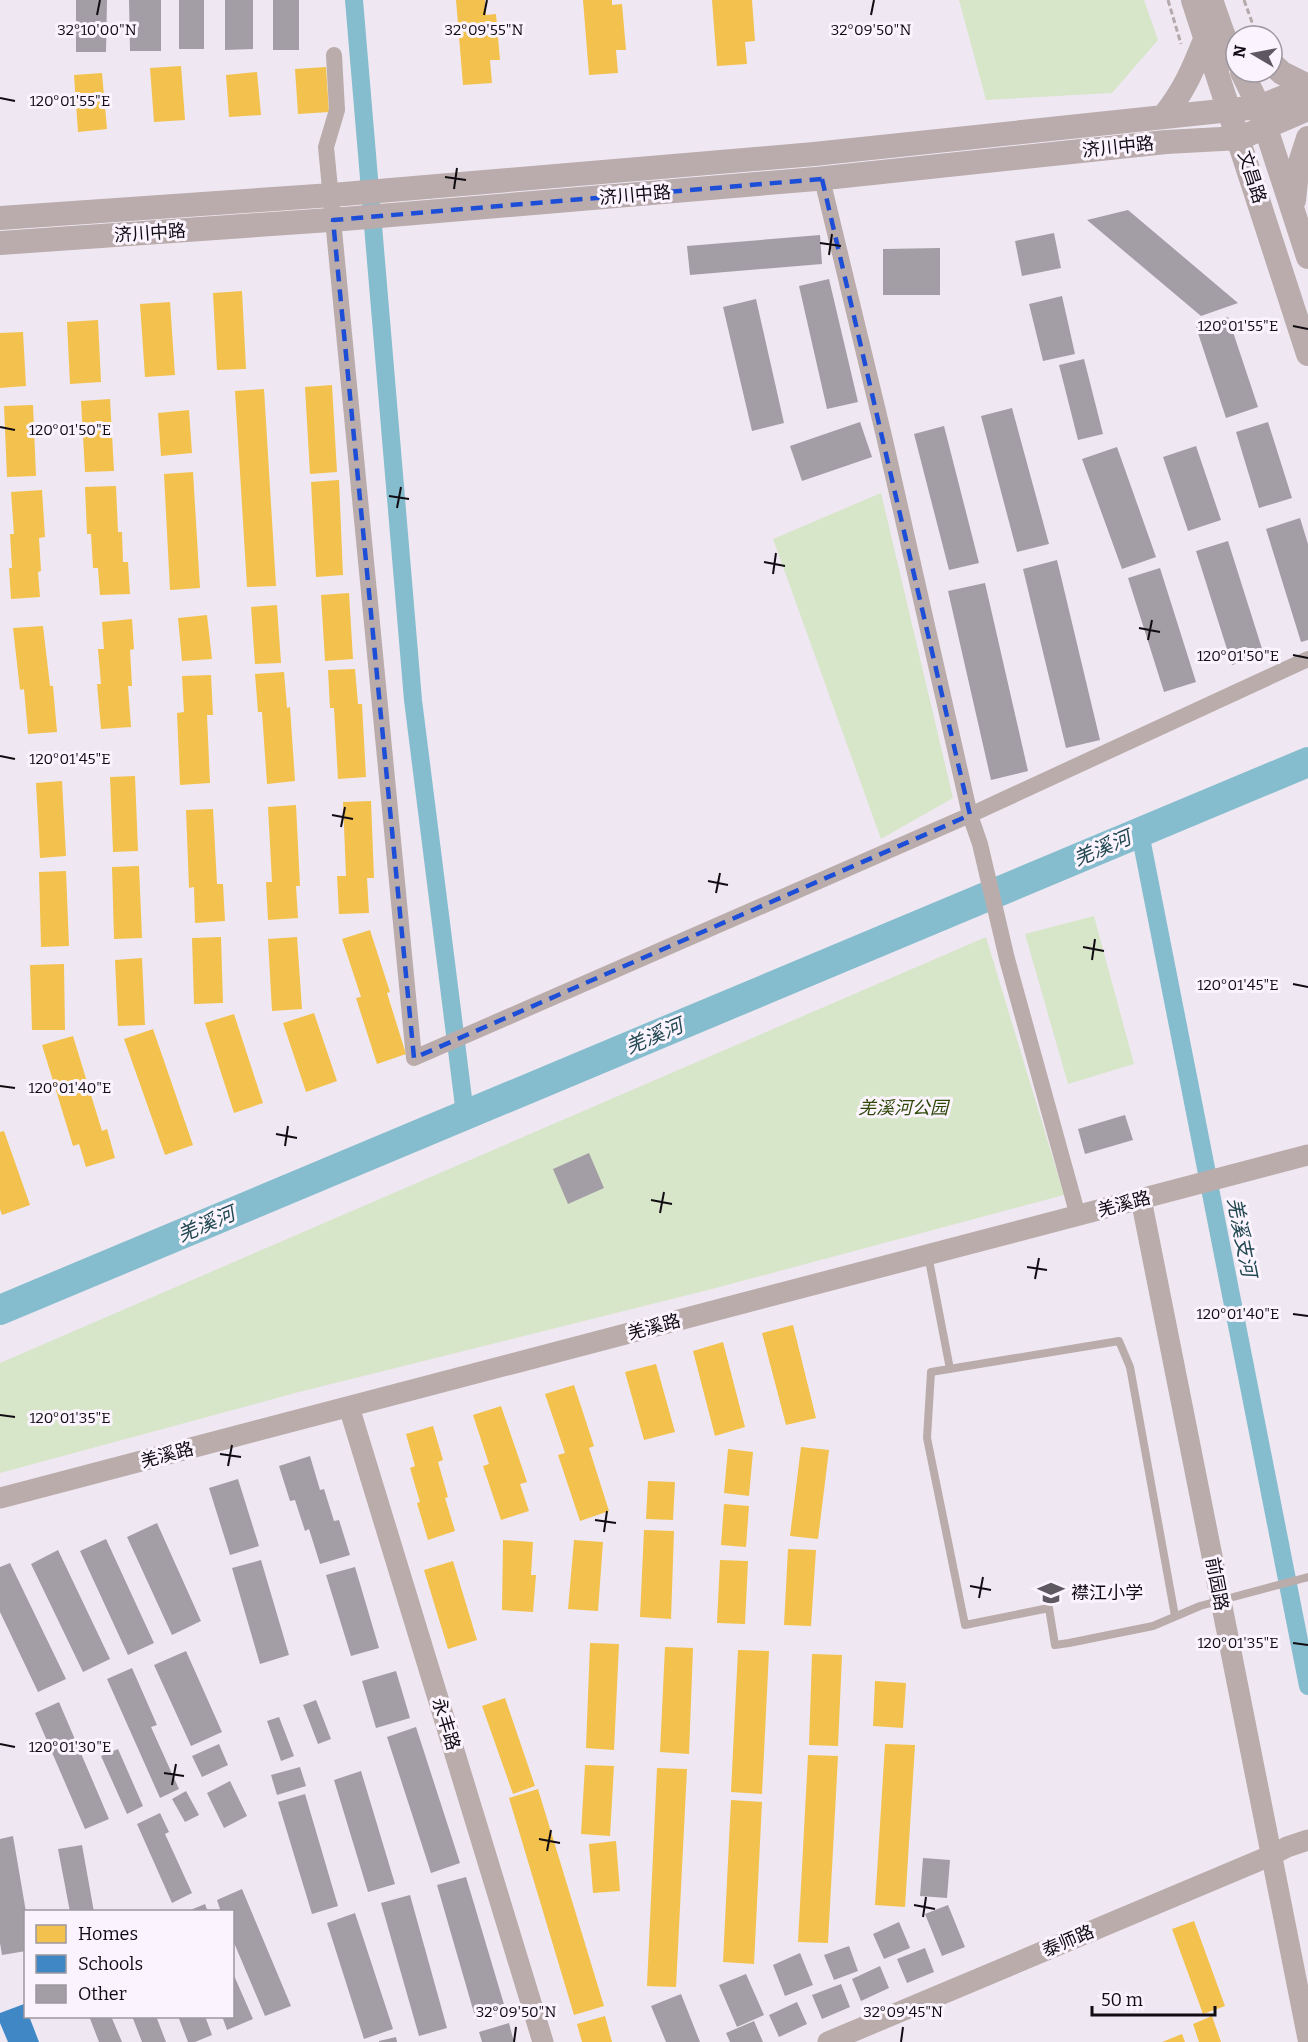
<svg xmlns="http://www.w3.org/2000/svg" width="1308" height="2042" font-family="Bitter,'Noto Sans SC',serif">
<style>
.green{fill:#d7e5c9}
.homes{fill:#f2c14e}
.schools{fill:#3f88c5}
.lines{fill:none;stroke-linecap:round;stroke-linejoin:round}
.canal{stroke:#86bdce;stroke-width:18}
.river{stroke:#86bdce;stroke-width:30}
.building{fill:#a39ea5}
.path{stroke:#b4a9ab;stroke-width:3;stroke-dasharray:6 3;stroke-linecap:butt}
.service{stroke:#bbacac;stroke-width:8}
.minor{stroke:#bbacac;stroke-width:16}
.tertiary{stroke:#bbacac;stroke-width:21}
.secondary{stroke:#baabac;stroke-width:24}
.marked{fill:none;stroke:#1d4ed8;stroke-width:4.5;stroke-dasharray:12 8;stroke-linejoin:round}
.ticks{fill:none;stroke:#100c12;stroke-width:2}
.labels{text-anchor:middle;stroke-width:6;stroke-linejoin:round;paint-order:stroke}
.street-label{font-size:18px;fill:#100c12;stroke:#fbf4fe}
.park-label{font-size:18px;font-style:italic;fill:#2e4707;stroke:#fbf4fe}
.poi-label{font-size:18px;fill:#100c12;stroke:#fbf4fe;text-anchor:start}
.water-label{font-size:20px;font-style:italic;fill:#224851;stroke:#fbf4fe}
.ticks-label{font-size:15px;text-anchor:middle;fill:#100c12;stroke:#fbf4fe;stroke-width:6;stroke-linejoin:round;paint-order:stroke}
</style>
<rect width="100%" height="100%" fill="#efe8f2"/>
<path class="green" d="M959,0h185l14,40 -46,53 -126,7z
M881,493l72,305 -72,41 -108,-300z
M1094,916l40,148 -66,20 -43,-150z
M986,937l78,258 -352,94 -413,103 -299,81v-110z"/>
<path class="homes" d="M456,0h29l1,15 10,-1 4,46h-10l2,23 -29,2z
M583,0h29v5l10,-1 4,46h-10l2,23 -29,2z
M712,0h40l3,41 -10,1 2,22 -30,2z
M181,66l4,54 -31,2 -4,-54z
M326,67l3,45 -31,2 -3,-45z
M257,72l4,43 -32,2 -3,-42z
M102,73l5,56 -29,3 -4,-57z
M242,291l4,78 -29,1 -4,-77z
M170,302l5,73 -30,2 -5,-73z
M98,320l3,62 -31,2 -3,-62z
M23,332l3,54 -26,2v-55z
M332,385l5,87 -27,2 -5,-87z
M264,389l12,197 -29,1 -12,-196z
M110,399l4,72 -29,1 -4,-71z
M33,405l3,71 -29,1 -3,-71z
M189,410l3,43 -31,3 -3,-43z
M193,472l7,116 -30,2 -6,-116z
M339,480l4,95 -27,2 -5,-95z
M116,486l2,46h4l1,30h5l2,32 -30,1 -2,-27h-5l-2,-34h-4l-2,-47z
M42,490l3,47 -6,1 2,33 -3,1 2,25 -29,2 -2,-31h3l-2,-34h4l-3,-42z
M349,593l4,66 -28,2 -4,-66z
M277,605l4,58 -26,1 -4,-57z
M207,615l5,44 -30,2 -4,-43z
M132,619l2,30 -4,1 2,36h-4l3,41 -30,2 -4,-45h4l-3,-35h6l-2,-27z
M43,626l7,60h3l4,46 -29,2 -4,-45 -4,1 -7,-62z
M355,669l3,35h4l4,73 -28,2 -4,-71h-4l-2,-38z
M284,672l3,36 3,-1 5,74 -28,3 -5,-72h-4l-3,-38z
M211,675l2,40h-6l3,68 -30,2 -3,-72 7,-1 -2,-36z
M135,776l3,75 -25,1 -3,-75z
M62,781l4,75 -26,2 -4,-75z
M371,801l3,77h-7l2,35 -30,1 -2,-38h9l-3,-74z
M296,805l4,81h-4l2,32 -30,2 -2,-38h6l-4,-75z
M213,809l4,75h6l2,37 -30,2 -1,-36 -5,1 -3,-78z
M139,866l3,72 -28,1 -2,-72z
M66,871l3,75 -28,1 -2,-75z
M370,930l20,62 -3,1 19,61 -29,10 -21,-66 5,-1 -19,-58z
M221,937l2,66 -29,1 -2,-66z
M297,937l5,72 -30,2 -4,-72z
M142,958l3,67 -27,1 -3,-66z
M64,964l1,66h-33l-2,-65z
M314,1013l23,68 -31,11 -23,-69z
M234,1014l29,89 -29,10 -29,-90z
M153,1029l40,116 -28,10 -41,-116z
M73,1036l29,95 5,-2 8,29 -29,9 -7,-23 -6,2 -31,-101z
M4,1131l26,74 -28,10 -2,-6v-77z
M793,1325l23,93 -30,7 -24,-92z
M723,1342l22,85 -30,9 -22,-85z
M656,1364l19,68 -31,8 -19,-68z
M574,1385l20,61 -5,2 20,63 -29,10 -22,-66 7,-2 -20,-59z
M501,1406l26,76 -7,2 9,27 -28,9 -18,-54 6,-2 -16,-49z
M433,1426l10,34 -5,2 10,35 -3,1 10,33 -27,9 -11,-37 3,-1 -10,-34 5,-2 -9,-32z
M801,1447l28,3 -11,89 -28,-3z
M728,1449l25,3 -4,44 -25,-3z
M648,1481l27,1 -2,38 -27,-1z
M724,1504l25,2 -3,41 -25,-2z
M644,1530l30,1 -3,88 -31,-2z
M503,1540l30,2 -2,33h5l-3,37 -31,-2z
M574,1540l29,2 -5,69 -30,-2z
M788,1549l28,1 -5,76 -27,-1z
M720,1560l28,1 -3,63 -28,-1z
M453,1561l24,79 -29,9 -24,-79z
M590,1643l29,1 -5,106 -28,-2z
M665,1647l28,1 -4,106 -29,-2z
M738,1650l31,1 -7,143 -31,-2z
M812,1654l30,1 -4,91 -29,-1z
M875,1681l31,2 -3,45 -30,-2z
M505,1698l30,88 -22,8 -31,-88z
M885,1744l30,1 -10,162 -30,-2z
M808,1755l30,1 -10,187 -30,-1z
M585,1765l29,1 -4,70 -29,-2z
M657,1768l30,1 -11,218 -29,-1z
M538,1789l66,217 -30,9 -65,-217z
M731,1800l31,2 -8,162 -31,-2z
M616,1841l4,50 -27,2 -4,-49z
M1194,1921l31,85 -22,8 -31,-85z
M605,2016l7,26h-30l-5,-18z
M1212,2016l9,26h-22l-6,-18z
M1182,2034l3,8h-23z"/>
<path class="schools" d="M24,2004l2,12h3l10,26h-31l-8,-19v-10z"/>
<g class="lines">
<path class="canal" d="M354,0l59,700 52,414
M1140,833l168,853"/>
<path class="river" d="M0,1310l1308,-548"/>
</g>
<path class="building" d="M76,0h31l-1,52h-30z
M129,0h32v51h-31z
M179,0h25v49h-25z
M225,0h28v49l-28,1z
M273,0h26v50h-26z
M1128,210l110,93 -37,13 -114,-96z
M1054,233l7,35 -39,8 -7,-35z
M820,235l2,29 -132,11 -3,-29z
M940,248v47h-57v-46z
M829,279l29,123 -31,7 -28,-123z
M1062,296l13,58 -32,7 -14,-57z
M756,299l28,124 -32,8 -29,-124z
M1228,317l30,90 -32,11 -30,-91z
M1084,359l19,75 -25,6 -19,-75z
M1012,408l37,136 -32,8 -36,-136z
M860,422l12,35 -70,24 -12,-35z
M1268,422l24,76 -33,10 -23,-76z
M944,426l35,137 -30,7 -35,-136z
M1196,446l25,74 -33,11 -25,-74z
M1117,447l39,110 -34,12 -40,-110z
M1300,518l8,26v96l-7,2 -35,-113z
M1228,541l36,114 -32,10 -36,-114z
M1057,560l43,180 -34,8 -43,-179z
M1160,568l36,114 -32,10 -36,-114z
M985,583l43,188 -37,9 -43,-189z
M1125,1115l8,25 -48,14 -7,-25z
M589,1153l15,35 -36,16 -15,-35z
M310,1456l10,34 4,-1 10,32 5,-1 11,35 -30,9 -11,-35 -4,2 -10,-31 -5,1 -11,-35z
M238,1479l21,67 -29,9 -21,-67z
M157,1523l44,98 -29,14 -45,-98z
M106,1539l48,104 -26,12 -48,-104z
M58,1550l52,109 -27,13 -52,-108z
M261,1560l28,95 -29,9 -28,-96z
M10,1563l56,116 -28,13 -38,-80v-45z
M355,1567l24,81 -28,8 -25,-81z
M186,1651l36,81 -31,14 -37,-81z
M132,1668l25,57 -6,2 28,62 -19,9 -53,-119z
M396,1671l14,47 -34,10 -14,-47z
M316,1700l15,39 -13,5 -15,-39z
M59,1702l50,117 -24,10 -50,-116z
M279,1717l15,39 -13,5 -14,-40z
M416,1727l44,136 -29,10 -44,-136z
M219,1744l9,21 -26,12 -10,-21z
M118,1749l25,57 -16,8 -26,-58z
M300,1767l6,19 -29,9 -6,-20z
M361,1771l34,113 -27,8 -34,-112z
M230,1781l17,35 -23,12 -17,-35z
M186,1791l13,24 -14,7 -13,-23z
M305,1794l33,112 -26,8 -34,-112z
M160,1813l9,19 -4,2 27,59 -20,10 -35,-79z
M13,1836l13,76v39l-24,4 -2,-12v-104z
M82,1845l12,67h-24l-12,-63z
M923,1858l27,2 -3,38 -27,-2z
M466,1877l40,134 -30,9 -39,-135z
M242,1889l49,117 -26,10 -33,-78v-26h-11l-4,-12z
M410,1895l37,133 -28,8 -38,-133z
M205,1904l3,8h-20v-1z
M948,1905l17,42 -23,9 -17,-42z
M355,1913l38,116 -29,10 -37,-116z
M899,1922l11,26 -26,11 -11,-25z
M849,1946l9,25 -24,9 -10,-25z
M925,1948l9,24 -27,11 -10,-24z
M800,1953l13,32 -28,11 -12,-31z
M880,1966l9,22 -28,13 -9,-22z
M232,1971l21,48 -26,11 -5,-14h10z
M746,1974l18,41 -27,12 -18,-42z
M841,1984l9,23 -28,12 -10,-24z
M681,1994l19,48h-34l-15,-36z
M797,2002l10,22 -28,13 -10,-22z
M89,2016h22l11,26h-23z
M132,2016h24l10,26h-24z
M178,2016h27l7,19 -17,7h-7z
M754,2021l9,21h-33l-4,-9z
M509,2023l5,19h-32l-3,-10z
M396,2037l1,5h-18v-1z"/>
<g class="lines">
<path class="path" d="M1168,0l13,44
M1244,0l13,36"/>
<path class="service" d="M928,1255l22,114
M1175,1616l-45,-249 -11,-26 -188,31 -4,66 38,187 84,-17 6,37 14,-2 84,-17 47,-20 108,-29"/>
<path class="minor" d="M334,55l3,55 -11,37 88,911 556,-243 338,-156
M822,179l62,257 86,379 10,29 27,115 71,257"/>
<path class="tertiary" d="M1141,1199l167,840
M349,1407l194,635
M0,1498l1308,-343
M828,2042l442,-186 17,-9 21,-7"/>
<path class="secondary" d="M1193,0l115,354
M1211,0l12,34 13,27
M1272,64l10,9 26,13
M1242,72l17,35 49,150
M1163,117c22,-27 30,-48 43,-80
M1294,200l3,-28 11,-34
M0,218l332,-23 482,-41 445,-47 49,-20
M0,243l344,-24 472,-40 350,-37 74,-4 68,-29"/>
</g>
<path class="marked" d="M822,179l148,636 -556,243 -81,-838z"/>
<path class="ticks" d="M97,15l3,-15M484,15l3,-15M871,15l3,-15M0,98l15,3M445,177l21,3M454,189l3,-21M820,243l21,3M829,255l3,-21M1293,326l15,3M0,427l15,3M389,496l20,3M397,508l4,-21M764,562l21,4M773,574l3,-21M1139,628l21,4M1148,640l4,-20M1293,655l15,3M0,756l15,3M332,815l21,4M341,827l4,-20M708,881l20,4M716,893l4,-20M1083,947l21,4M1092,960l3,-21M1293,984l15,3M0,1086l15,2M276,1134l21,4M285,1146l3,-20M651,1200l21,4M660,1213l4,-21M1027,1267l20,3M1035,1279l4,-21M1293,1314l15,2M0,1415l15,2M220,1454l21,3M228,1466l4,-21M595,1520l21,3M604,1532l3,-21M970,1586l21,4M979,1598l4,-21M1293,1643l15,2M0,1744l15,3M164,1773l20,3M172,1785l4,-21M539,1839l21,4M547,1851l4,-21M914,1905l21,4M923,1917l3,-20M514,2042l2,-15M901,2042l2,-15"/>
<defs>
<g id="school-bare" transform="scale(2.07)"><path d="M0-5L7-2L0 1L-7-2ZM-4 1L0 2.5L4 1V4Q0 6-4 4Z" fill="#5e5960" stroke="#fbf4fe" stroke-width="2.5" paint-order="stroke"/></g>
</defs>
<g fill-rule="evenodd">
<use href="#school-bare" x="1051" y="1593"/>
</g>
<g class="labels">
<g class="street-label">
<text transform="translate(1118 147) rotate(-6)" y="6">济川中路</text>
<text transform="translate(1252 177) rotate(72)" y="6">文昌路</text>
<text transform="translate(635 195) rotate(-5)" y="6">济川中路</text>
<text transform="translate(150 233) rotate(-4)" y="6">济川中路</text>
<text transform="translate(1124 1204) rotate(-15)" y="6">羌溪路</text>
<text transform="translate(654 1327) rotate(-15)" y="6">羌溪路</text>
<text transform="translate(167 1455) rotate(-15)" y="6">羌溪路</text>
<text transform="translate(1217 1584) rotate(79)" y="6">前园路</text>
<text transform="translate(446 1724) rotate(73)" y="6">永丰路</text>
<text transform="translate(1068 1941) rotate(-23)" y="6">泰师路</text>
</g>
<g class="park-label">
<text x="903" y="1114">羌溪河公园</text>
</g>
<g class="poi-label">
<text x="1071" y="1599">襟江小学</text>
</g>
<g class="water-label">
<text transform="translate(1102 848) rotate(-23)" y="7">羌溪河</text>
<text transform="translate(654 1036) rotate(-23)" y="7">羌溪河</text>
<text transform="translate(206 1224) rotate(-23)" y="7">羌溪河</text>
<text transform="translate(1242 1237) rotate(79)" y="7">羌溪支河</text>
</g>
</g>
<g class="ticks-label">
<text x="97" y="35">32°10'00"N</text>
<text x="484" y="35">32°09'55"N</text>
<text x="871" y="35">32°09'50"N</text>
<text x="70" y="106">120°01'55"E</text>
<text x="1238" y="331">120°01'55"E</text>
<text x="70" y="435">120°01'50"E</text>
<text x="1238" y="661">120°01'50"E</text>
<text x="70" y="764">120°01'45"E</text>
<text x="1238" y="990">120°01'45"E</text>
<text x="70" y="1093">120°01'40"E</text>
<text x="1238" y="1319">120°01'40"E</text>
<text x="70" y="1423">120°01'35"E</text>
<text x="1238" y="1648">120°01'35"E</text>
<text x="70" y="1752">120°01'30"E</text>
<text x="516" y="2017">32°09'50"N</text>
<text x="903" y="2017">32°09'45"N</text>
</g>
<rect x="24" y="1910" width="210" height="108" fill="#fbf4fe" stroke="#9d97a0" stroke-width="1.5"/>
<rect x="36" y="1925" width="30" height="18" fill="#f2c14e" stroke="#9d97a0" stroke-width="1.5"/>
<text x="78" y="1940" font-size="18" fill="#100c12">Homes</text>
<rect x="36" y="1955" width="30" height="18" fill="#3f88c5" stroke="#9d97a0" stroke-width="1.5"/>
<text x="78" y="1970" font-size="18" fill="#100c12">Schools</text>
<rect x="36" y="1985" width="30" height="18" fill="#a39ea5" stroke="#9d97a0" stroke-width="1.5"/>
<text x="78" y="2000" font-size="18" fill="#100c12">Other</text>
<g transform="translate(1254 54) rotate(280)"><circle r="28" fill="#fbf4fe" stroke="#9d97a0" stroke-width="1.5"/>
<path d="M0-4.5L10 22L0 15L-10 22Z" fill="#5e5960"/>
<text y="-9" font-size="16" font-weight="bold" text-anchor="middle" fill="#100c12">N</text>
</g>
<path d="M1092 2006v9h123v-9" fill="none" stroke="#100c12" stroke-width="3"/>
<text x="1101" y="2006" font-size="18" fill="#100c12" stroke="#fbf4fe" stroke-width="4.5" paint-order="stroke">50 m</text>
</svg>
